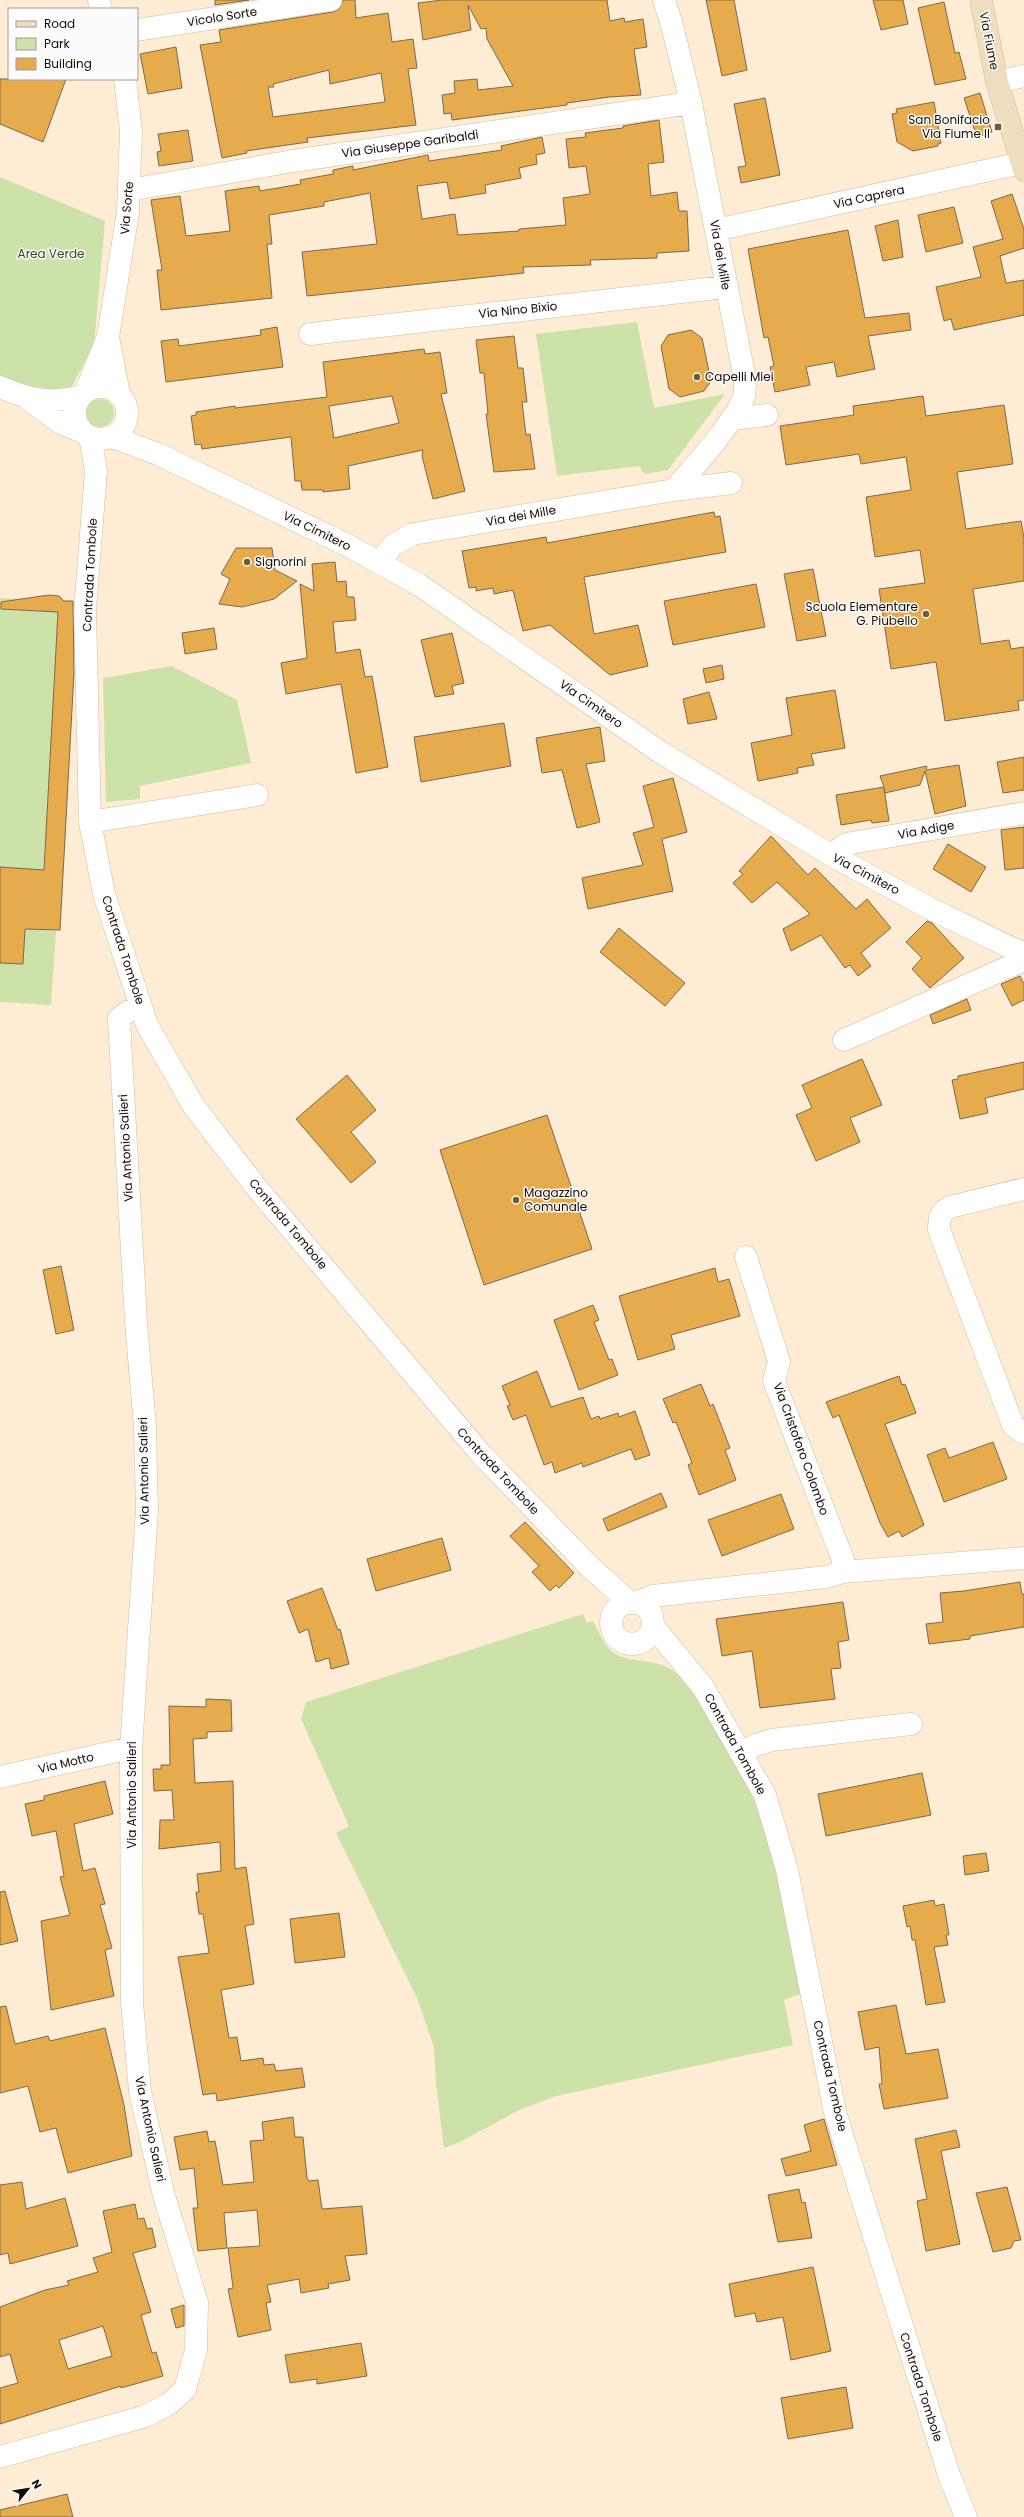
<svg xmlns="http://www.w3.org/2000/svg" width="1024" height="2517" font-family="Poppins,sans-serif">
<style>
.green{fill:#cce2a9}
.building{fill:#e5ab4c;stroke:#7c694e;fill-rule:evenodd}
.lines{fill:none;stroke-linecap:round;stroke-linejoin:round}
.minor-casing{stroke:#d0bb9d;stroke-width:23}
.tertiary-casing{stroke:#d0bb9d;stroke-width:23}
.secondary-casing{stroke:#d0bb9d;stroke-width:23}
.minor{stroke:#fff;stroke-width:22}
.tertiary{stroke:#fff;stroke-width:22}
.secondary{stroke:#eedebf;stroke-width:22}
.poi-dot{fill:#755a2c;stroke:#fcfcfc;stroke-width:1.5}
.labels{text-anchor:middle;stroke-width:3;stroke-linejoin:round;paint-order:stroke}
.street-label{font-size:12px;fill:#140d04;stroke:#fcfcfc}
.poi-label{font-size:12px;fill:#140d04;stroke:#fcfcfc;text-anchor:start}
.park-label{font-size:12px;fill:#37451d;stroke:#fcfcfc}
</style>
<rect width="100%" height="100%" fill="#feedd4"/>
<path class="green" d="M0,177l105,44 -11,124 -27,50 -67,-16z
M637,322l17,86 71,-14 -57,76 -23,4 -6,-8 -82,10 -21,-142z
M86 413a14 14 0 1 1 28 0a14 14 0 1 1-28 0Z
M0,598l78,4 -27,403 -51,-3z
M172,666l65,34 14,63 -111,23v13l-34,3 -3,-124z
M583,1614l4,9 6,-2c5,9 10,22 17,29 16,16 51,5 69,26 48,56 83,130 100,201 10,38 16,77 24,116l-19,7 9,45 -237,51 -39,15 -57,31 -16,6 -8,-64 -2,-37 -17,-49 -81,-165 13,-7 -48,-107 5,-17z"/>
<path class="building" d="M215,0h34l-34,5z
M343,0h12l1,18 32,-5 4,29 21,-3 4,29 -9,1 8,56 -109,13 1,4 -62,9 1,2 -25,5 -22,-113 21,-3 -2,-12 114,-18 6,-3zM329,70l1,14 51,-11 4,29 -112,15 -5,-30h6l-1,-3z
M442,0h165l3,21 14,-3 1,4 18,-3 4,28 -13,2 7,46 -32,2 -42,6v2l-115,15 -1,-7 -7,1 -2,-19 13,-2 -1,-12 23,-2 1,11 35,-4 -26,-47 -1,-11 -5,1 -13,-24 3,25 -48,10 -5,-37z
M706,0h28l13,70 -25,6z
M873,0h30l5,24 -27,6z
M944,2l11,51 4,-1 7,27 -31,6 -17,-77z
M176,47l6,41 -34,6 -8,-40z
M0,79h66l-23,63 -43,-18z
M980,93l12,39 -15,5 -13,-39z
M765,98l15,77 -39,8 -3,-16 8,-1 -12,-62z
M934,102l7,41 -3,1v2l-25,5 -16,-9 -5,-28 5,-1 -1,-4z
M659,120l5,42 -16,2 3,32 26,-4 2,19h8l2,40 -32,2v5l-67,2 1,5 -68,2 1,6 -217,23 -5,-44 75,-8 -7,-51 -46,9v4l-55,9 3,29h-5l5,54 -111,12 -4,-40h5l-11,-70 29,-4 6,40 44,-5 -5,-40 34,-5 1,5 41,-7 -1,-4 33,-6v-4l20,-4v4l75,-15 1,6 73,-11 -1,-4 41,-9 3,16 -9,2 1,9 -18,4 2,10 -36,7 1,8 -36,6 -3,-17 -30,4 5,33 33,-5 3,21 61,-4v-2l47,-4 -3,-27 27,-4 -4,-28 -17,2 -3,-29 20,-2 -1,-4 38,-5v-2z
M188,130l5,31 -34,5 -2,-14 4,-1 -3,-17z
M1012,194l12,35v19l-24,8 6,27 18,-3v35l-70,15 -3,-11 -7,2 -8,-34 45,-10 -8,-30 30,-8 -12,-38z
M954,207l9,36 -37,9 -8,-37z
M898,220l5,37 -20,4 -8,-35z
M848,230l17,88 44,-5 2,17 -43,6 7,33 -38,8 -3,-15 -28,5 4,18 -35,7 -5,-25 4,-1 -6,-29 -4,1 -16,-89z
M277,327l6,40 -117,15 -5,-41 17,-2 1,7 82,-11 -1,-5z
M691,330l11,8 9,43 -7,10 -24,6 -11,-8 -8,-43 7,-11z
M514,336l4,32h5l4,34h-5l4,33 4,-1 5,35 -41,3 -8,-58h2l-4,-41h-4l-4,-33z
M424,349l1,5 15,-2 7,41 -6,1 24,97 -32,8 -11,-43 1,-6 -75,16 2,23 -27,3v-2h-21l-1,-9h-6l-4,-44 -89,12 -1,-5 -6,1 -4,-29 5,-1v-3l39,-6v2l92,-11 -4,-35zM392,396l7,27 -65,15 -5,-32z
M923,396l3,20 78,-11 9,59 -56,8 9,57 55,-8 3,17v43l-51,8 8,55 28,-4 2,9 13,-2v53l-6,1 1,9 -74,11 -9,-59 -45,7 -12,-80 46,-6 -5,-33 -45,7 -9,-60 45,-7 -5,-33 -45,7 -2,-10 -73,11 -6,-39 74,-11 -1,-9z
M714,512l1,5 5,-1 6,36 -142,25 10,57 44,-9 10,41 -38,9 -60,-50 -27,6 -10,-41 -19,4 -1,-6 -17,3v-4l-7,1 -7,-37 84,-14 1,6z
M236,548h36l3,22 22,11 -23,18 -32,8 -23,-3 11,-25 -9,-5z
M335,562l2,20 9,-1 1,16h7l2,23 -23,2 3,31 24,-4 5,28 7,-1 16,91 -32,6 -15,-89 -55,10 -5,-31 26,-5 -7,-74 14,7 -2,-27z
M813,569l13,67 -29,5 -13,-67z
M756,584l9,43 -92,18 -9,-44z
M49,595l10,1 5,5h9l1,71 -14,258 -35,-1 -2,35 -23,-1v-96l44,3 14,-258 -57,-3v-7z
M214,628l3,21 -32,5 -3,-21z
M452,633l12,50 -12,3 2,8 -19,3 -14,-57z
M722,665l2,14 -18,4 -3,-14z
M835,690l10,58 -34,6 3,11 -17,3 1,5 -40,8 -7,-38 41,-8 -6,-37z
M709,692l8,27 -29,5 -5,-25z
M504,723l7,43 -90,16 -7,-45z
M600,727l5,34 -19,3 14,58 -23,6 -15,-58 -20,3 -6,-35z
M1024,757v33l-21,3 -6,-31z
M959,765l7,41 -31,8 -10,-43 -5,14 -35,8 -1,-5 5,33 -17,2 -1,-3 -30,5 -5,-30 48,-8 -4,-11 47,-10 -1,4z
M673,778l14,54 -25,7 11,52 -85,18 -6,-31 61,-13 -10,-32 21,-6 -11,-41z
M1024,827v41l-19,2 -4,-40z
M771,836l37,39 7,-7 41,41 11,-10 24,29 -30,25 10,13 -13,10 -8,-11 -5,3 -24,-33 -30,16 -8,-22 27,-15 -33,-32 -25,21 -19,-20 10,-9 -4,-3z
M948,844l38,23 -15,25 -38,-23z
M927,921l5,2 32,35 -34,30 -18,-19 10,-11 -16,-16z
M619,928l66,55 -20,23 -65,-54z
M1020,976l4,8v16l-12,6 -11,-22z
M967,999l4,11 -38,14 -3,-9z
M862,1059l20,46 -32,13 10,24 -44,19 -20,-46 16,-7 -10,-23z
M1024,1062v27l-39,9 3,15 -28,6 -8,-39 6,-1v-3z
M347,1075l29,35 -25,22 25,30 -25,21 -55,-64z
M547,1115l45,134 -108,36 -44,-135z
M61,1266l13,64 -18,4 -13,-64z
M715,1268l3,14 11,-3 11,37 -69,19 4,14 -37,11 -19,-64z
M593,1305l6,15 -5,2 15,38 3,-1 6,16 -39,15 -25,-70z
M537,1371l14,36 32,-10 8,22 8,-3 1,3 18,-6 1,4 16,-6 15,44 -15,5 -4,-11 -48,18 -1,-4 -27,10 -3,-11 -8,3 -18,-50 -13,5 -6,-14 3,-1 -8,-19z
M899,1376l3,9 3,-1 11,29 -31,11 39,101 -22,12 -3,-6 -11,6 -8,-14 -41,-108 -6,3 -7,-16z
M701,1384l9,22 3,-2 17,44 -5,2 11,30 -37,15 -11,-30 4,-2 -16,-41 -3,1 -10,-24z
M993,1442l14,37 -63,23 -17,-47 18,-7 4,10z
M661,1493l6,14 -59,24 -5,-12z
M781,1494l13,35 -72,27 -14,-36z
M525,1522l49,51 -15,15 -3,-3 -6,6 -18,-19 7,-6 -29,-30z
M442,1538l9,32 -75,21 -9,-32z
M1020,1582l2,12h2v33l-54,9v3l-41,5 -3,-20 17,-2 -3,-29 24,-2z
M322,1588l16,42 2,-1 9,35 -18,5 -2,-11 -13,4 -8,-33 -9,4 -12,-32z
M843,1602l6,38 -11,2 3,26 -10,1 4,30 -75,9 -8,-57 -30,5 -6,-37z
M206,1699l25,1 1,31 -25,1v6l-14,1 2,44 38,-2 2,88 11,-2 8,57 -9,2 9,58 -33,6 8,48 8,-1 4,24 22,-3 1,7 10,-1 2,7 26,-3 3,19 -88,14 -1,-8 -13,2 -25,-138 31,-4 -6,-39h-4l-3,-22h3l-2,-18 24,-3 -1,-29 -61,7 1,-29h14l-2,-30 -18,1 -1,-22h8v-4h9l-1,-59 37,1z
M922,1773l9,42 -105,21 -8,-42z
M105,1781l8,33 -39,10 9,47 12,-3 10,36 -5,1 12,43 -7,2 9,46 -63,14 -10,-89 29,-6 -10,-38 4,-1 -8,-45 -24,5 -7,-32 19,-4v-4z
M986,1853l3,18 -24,4 -2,-19z
M5,1891l13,50 -18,4v-53z
M934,1900l1,6 9,-2 5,31h-3l2,10 -14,2 11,55 -19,3 -11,-65h-3l-2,-14 -3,1 -4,-21z
M339,1913l6,44 -50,6 -5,-44z
M896,2005l10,49 32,-5 10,49 -64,11 -5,-25h3l-3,-37 -14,3 -7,-38z
M6,2006l9,38 33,-8 2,5 55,-13 19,77 8,51 -64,17 -12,-45 -16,4 -12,-46 -28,7v-86z
M293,2117l2,20h8l4,41 2,3 9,-1 4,29 40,-3 5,48 -22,2 5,24 -22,4 1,4 -28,5 -2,-14 -32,6 4,17 -5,1 5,27 -33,7 -10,-48 5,-1 -5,-40 32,-2 -3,-36 -33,3 3,35 -29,3 -5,-43h5l-4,-40 -14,2 -6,-33 33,-6 2,11 6,-1 8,44 31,-3 -4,-41 14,-1 -2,-18z
M824,2119l13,46 -51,11 -5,-17 30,-8 -7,-26z
M956,2130l4,17 -19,4 19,93 -34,7 -9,-50 10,-2 -12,-60z
M22,2182l4,27 39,-11 13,48 -68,18 -2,-11 -8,2v-70z
M1007,2187l14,53 -7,1 -3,7 -18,4 -17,-59z
M799,2189l3,14 3,-1 7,36 -34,4 -10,-47z
M135,2204l3,15 6,-1 3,11 5,-1 4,19 -23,6 18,59 -10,3 11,38 4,-1 7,24 -42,12v-2l-121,38v-36l18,-5 -8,-29 -10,3v-50l45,-17 24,-5 -2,-4 31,-9 -5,-14 19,-6 -9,-41zM103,2326l9,30 -44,13 -9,-29z
M813,2267l18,84 -40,9 -8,-43 -26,5 -2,-9 -20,4 -6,-33z
M184,2305v21l-8,2 -5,-19z
M361,2343l6,33 -50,8v-5l-27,4 -5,-28z
M846,2387l7,41 -65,11 -7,-41z
M67,2494l6,23h-73v-7z"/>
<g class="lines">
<g class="minor-casing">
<path id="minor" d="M137,30l194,-30
M997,82l27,-6
M130,190l163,-29 398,-58
M716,230l305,-67
M310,334l415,-47
M0,387c26,12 51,17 79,10
M28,399l33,24 22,9
M731,419l36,-4
M90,437l6,34 -11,139 5,212 14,72 43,131 46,80 63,82 225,267 108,112 41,37
M674,490l57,-7
M379,563l14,-18 20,-11 261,-44c19,-22 62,-69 70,-94 1,-5 1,-11 1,-16l-54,-277 -19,-78 -8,-25
M90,822l167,-27
M831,855l15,-11 178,-31
M844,1040l180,-80
M1024,1189l-74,18c-10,5 -11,11 -11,23l74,195 11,8
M746,1257l33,104 -5,20 69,179 -1,12
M611 1623a21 21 0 1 1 42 0a21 21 0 1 1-42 0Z
M634,1603l19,-7 174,-19 15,-5 182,-14
M653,1626l50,61 62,108 22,75 48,242 114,363 17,42
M743,1754l12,-9 17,-5 139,-16
M0,1777l131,-29
M0,2457l146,-41 24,-13 15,-14 11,-39 1,-48 -33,-106 -24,-105 -8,-88 -1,-255 16,-238 -2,-83 -9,-105 -17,-303 8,-7 14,-6"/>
</g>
<g class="tertiary-casing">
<path id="tertiary" d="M99,0l2,9
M108,337l11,57
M75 413a26 26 0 1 1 52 0a26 26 0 1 1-52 0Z
M86,391l22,-54 20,-125 3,-81 -6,-52
M112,437l46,17 191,92 69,38 242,168 171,103 100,54 93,45"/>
</g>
<g class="secondary-casing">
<path id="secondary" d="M981,0l16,82 27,88"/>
</g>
<use href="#minor" class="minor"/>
<use href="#tertiary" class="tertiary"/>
<use href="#secondary" class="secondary"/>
</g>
<g class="poi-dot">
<rect x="994" y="123" width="8" height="8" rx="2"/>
<circle cx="697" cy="377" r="4"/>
<circle cx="247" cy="562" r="4"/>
<circle cx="926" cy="614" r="4"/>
<circle cx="516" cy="1200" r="4"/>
</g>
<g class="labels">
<g class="street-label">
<text transform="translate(222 17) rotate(-9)" y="4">Vicolo Sorte</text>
<text transform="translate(989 41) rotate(79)" y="4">Via Fiume</text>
<text transform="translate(410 144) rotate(-8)" y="4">Via Giuseppe Garibaldi</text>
<text transform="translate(869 197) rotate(-12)" y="4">Via Caprera</text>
<text transform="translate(127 208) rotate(-85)" y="4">Via Sorte</text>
<text transform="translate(720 255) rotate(80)" y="4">Via dei Mille</text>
<text transform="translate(518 310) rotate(-6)" y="4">Via Nino Bixio</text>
<text transform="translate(521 516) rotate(-10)" y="4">Via dei Mille</text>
<text transform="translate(317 531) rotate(26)" y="4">Via Cimitero</text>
<text transform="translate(90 575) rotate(-87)" y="4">Contrada Tombole</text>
<text transform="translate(591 704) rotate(35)" y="4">Via Cimitero</text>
<text transform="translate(926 830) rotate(-10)" y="4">Via Adige</text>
<text transform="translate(866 874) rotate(28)" y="4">Via Cimitero</text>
<text transform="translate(123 950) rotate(72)" y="4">Contrada Tombole</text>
<text transform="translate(126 1148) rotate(-93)" y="4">Via Antonio Salieri</text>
<text transform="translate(288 1224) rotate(50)" y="4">Contrada Tombole</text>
<text transform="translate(801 1449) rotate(70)" y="4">Via Cristoforo Colombo</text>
<text transform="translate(144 1471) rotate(-91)" y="4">Via Antonio Salieri</text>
<text transform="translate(498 1471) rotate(47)" y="4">Contrada Tombole</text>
<text transform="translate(735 1744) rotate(61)" y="4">Contrada Tombole</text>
<text transform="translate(66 1763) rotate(-13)" y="4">Via Motto</text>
<text transform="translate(132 1795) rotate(-90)" y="4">Via Antonio Salieri</text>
<text transform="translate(830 2076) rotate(77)" y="4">Contrada Tombole</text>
<text transform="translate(150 2129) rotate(78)" y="4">Via Antonio Salieri</text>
<text transform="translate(921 2387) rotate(72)" y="4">Contrada Tombole</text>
</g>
<g class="poi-label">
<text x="990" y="124" text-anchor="end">San Bonifacio<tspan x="990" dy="14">Via Fiume II</tspan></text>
<text x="705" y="381">Capelli Miei</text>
<text x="255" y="566">Signorini</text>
<text x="918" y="611" text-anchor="end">Scuola Elementare<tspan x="918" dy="14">G. Piubello</tspan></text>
<text x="524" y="1197">Magazzino<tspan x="524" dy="14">Comunale</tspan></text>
</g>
<g class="park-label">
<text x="51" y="258">Area Verde</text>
</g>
</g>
<rect x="8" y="8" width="130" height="72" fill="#fcfcfc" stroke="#9f9c99"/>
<rect x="16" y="21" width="20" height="6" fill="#eedebf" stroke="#9f9c99"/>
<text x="44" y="28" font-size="12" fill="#140d04">Road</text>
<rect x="16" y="38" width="20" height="12" fill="#cce2a9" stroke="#9f9c99"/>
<text x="44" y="48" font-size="12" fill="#140d04">Park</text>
<rect x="16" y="58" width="20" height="12" fill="#e5ab4c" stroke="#9f9c99"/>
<text x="44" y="68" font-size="12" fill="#140d04">Building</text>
<g transform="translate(28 2489) rotate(60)" stroke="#fcfcfc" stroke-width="3" paint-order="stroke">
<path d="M0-3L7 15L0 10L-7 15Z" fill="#140d04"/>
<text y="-6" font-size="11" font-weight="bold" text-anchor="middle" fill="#140d04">N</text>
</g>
</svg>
